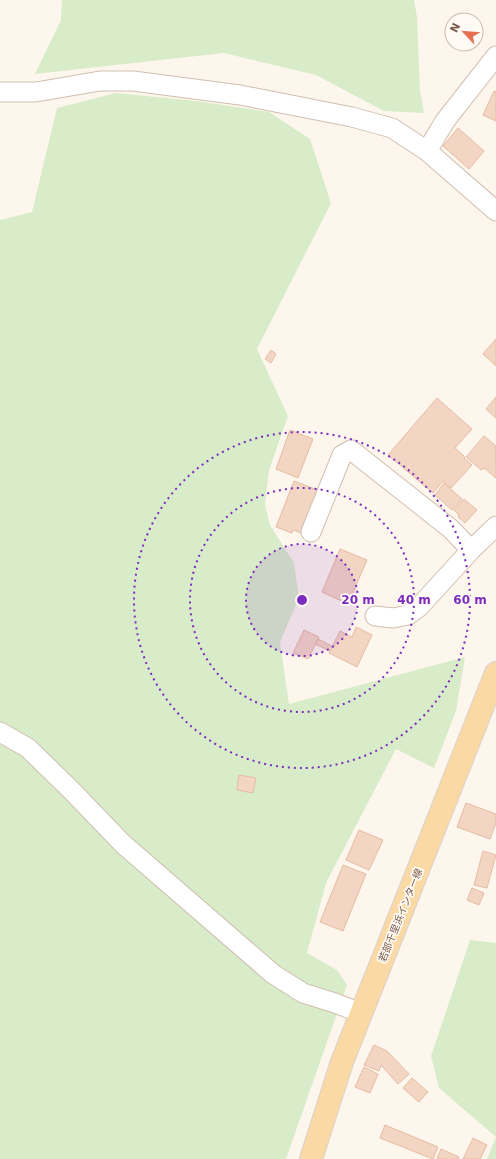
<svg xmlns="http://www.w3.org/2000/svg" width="496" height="1159" font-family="'DejaVu Sans','Noto Sans JP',sans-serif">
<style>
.green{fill:#d8ecc9}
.building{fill:#f3d5c3;stroke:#e6bba3}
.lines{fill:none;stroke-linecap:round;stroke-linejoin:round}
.minor-casing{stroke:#d1beb0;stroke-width:21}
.major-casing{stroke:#dad1cd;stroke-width:24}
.minor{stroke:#fff;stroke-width:19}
.major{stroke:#fbd9a5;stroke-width:22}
.ring{fill:none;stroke:#7b2cbf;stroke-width:2;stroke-dasharray:2 4}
.labels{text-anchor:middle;stroke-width:3.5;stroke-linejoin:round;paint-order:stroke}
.street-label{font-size:10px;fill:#7a5c4d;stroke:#fffaf3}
.centre{fill:#7b2cbf;stroke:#fffaf3;stroke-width:2}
.ring-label{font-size:12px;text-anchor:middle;font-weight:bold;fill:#7b2cbf;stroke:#fffaf3;stroke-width:3.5;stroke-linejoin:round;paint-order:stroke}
</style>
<rect width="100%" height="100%" fill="#fdf6ec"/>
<path class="green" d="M62,0h352l3,17 3,73 4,23 -40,-2 -68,-36 -92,-22 -189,21 26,-54z
M116,93l80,8 73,11 41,27 21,64 -74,146 31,67 -19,54 -4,35 5,20 24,38 5,35 -19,44 9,62 176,-47 -9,54 -22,57 -38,-19 -70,134 -19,70 30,17 10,15 -61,174h-286v-939l32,-8 25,-104z
M470,940l26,3v216h-9l9,-22 -57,-49 -8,-32z"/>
<path class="building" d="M494,91l2,1v29l-13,-6z
M458,128l26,23 -15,18 -26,-23z
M496,339v27l-13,-12z
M271,350l5,4 -5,9 -6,-4z
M496,397v21l-10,-9z
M437,398l35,31 -17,19 10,9 -1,1 8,7 -21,23 -8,-7 -10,12 -45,-38z
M290,430l23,9 -15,39 -22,-9z
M484,436l12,10v32l-12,-10 -3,2 -15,-13z
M294,481l26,10 -16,43 -11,-4 -1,3 -16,-6z
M444,483l18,16 -10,11 -17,-15z
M464,499l13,11 -12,13 -7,-6 1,-2 -5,-5z
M340,549l27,11 -19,44 -26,-12z
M356,627l16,8 -15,32 -28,-14 11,-22 12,6z
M304,630l15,7 -11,22 -15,-6z
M318,639l14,7 -2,5 -15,-7z
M239,775l17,3 -3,15 -16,-3z
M466,803l30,11v9l-6,16 -33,-12z
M359,830l24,10 -14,30 -23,-10z
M483,851l13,4 -9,33 -13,-3z
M343,865l23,9 -23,57 -23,-9z
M472,888l12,5 -5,12 -12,-5z
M374,1045l13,6 22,23 -11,10 -17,-19 -2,6 -15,-6z
M364,1067l14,7 -8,19 -15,-6z
M412,1078l16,14 -9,10 -16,-14z
M385,1125l53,22 -5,12 -53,-21z
M473,1138l14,7 -7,14h-17z
M441,1149l18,8 -1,2h-18l-3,-1z"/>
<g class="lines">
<g class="minor-casing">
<path id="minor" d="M0,92h36l64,-11h33l107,14 112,22 40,11 35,23 69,60
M427,151l18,-30 51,-65
M311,532l31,-77 9,-5 100,79 20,21
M375,616l18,2 15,-3 11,-8 52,-57 25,-24
M0,732l28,16 45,44 50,52 150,130 30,19 32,10 26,10"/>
</g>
<g class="major-casing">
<path id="major" d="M311,1159l31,-97 154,-389"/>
</g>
<use href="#minor" class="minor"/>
<use href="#major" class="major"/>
</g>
<circle cx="302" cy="600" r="56" fill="#7b2cbf" fill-opacity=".12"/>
<g class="ring">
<circle cx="302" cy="600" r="56"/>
<circle cx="302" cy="600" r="112"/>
<circle cx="302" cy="600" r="168"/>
</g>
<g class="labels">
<g class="street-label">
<text transform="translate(400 915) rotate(-68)" y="4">若部千里浜インター線</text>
</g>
</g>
<circle cx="302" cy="600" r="6" class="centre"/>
<g class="ring-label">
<text x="358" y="604">20 m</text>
<text x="414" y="604">40 m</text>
<text x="470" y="604">60 m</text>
</g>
<g transform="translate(464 32) rotate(296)"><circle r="19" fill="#fffaf3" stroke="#cabbb1"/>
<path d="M0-3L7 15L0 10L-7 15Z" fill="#e76f51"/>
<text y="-6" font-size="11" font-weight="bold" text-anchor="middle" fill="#7a5c4d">N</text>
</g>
</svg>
